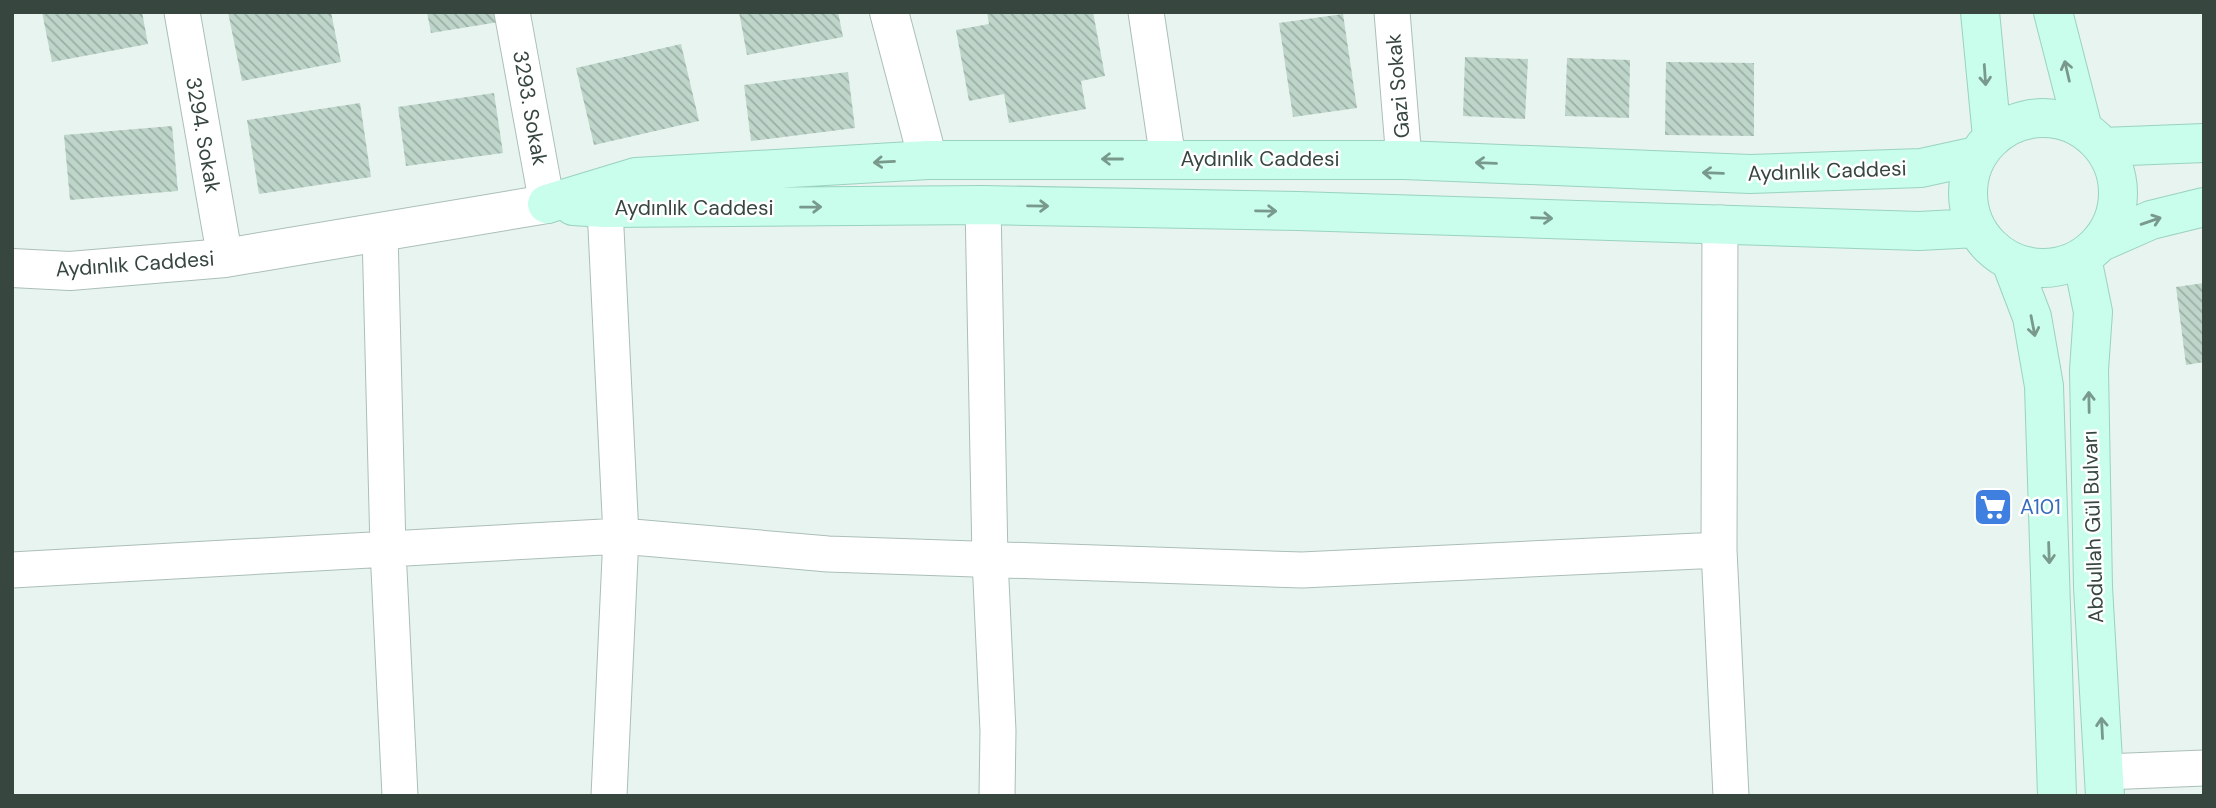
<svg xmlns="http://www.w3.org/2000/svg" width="2216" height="808" font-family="'DM Sans',sans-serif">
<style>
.building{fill:url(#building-back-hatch)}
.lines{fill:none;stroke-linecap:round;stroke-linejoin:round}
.minor-casing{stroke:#abbfb6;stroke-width:37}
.tertiary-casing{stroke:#abbfb6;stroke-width:40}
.secondary-casing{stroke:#99d3be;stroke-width:40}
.minor{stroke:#fff;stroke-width:35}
.tertiary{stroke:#fff;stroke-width:38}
.secondary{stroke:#c8feeb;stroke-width:38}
.oneway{stroke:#78998c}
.labels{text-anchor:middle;stroke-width:5;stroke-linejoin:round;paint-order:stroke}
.street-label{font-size:21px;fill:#37473f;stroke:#fff}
.shop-label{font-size:21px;fill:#366cbe;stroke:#fff;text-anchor:start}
</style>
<defs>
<pattern id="building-back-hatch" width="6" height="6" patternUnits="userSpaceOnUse" patternTransform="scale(1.75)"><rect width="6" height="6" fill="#bed5ca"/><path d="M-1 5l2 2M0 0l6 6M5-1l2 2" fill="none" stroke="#9bafa5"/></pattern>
</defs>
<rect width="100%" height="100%" fill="#e8f4ef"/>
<path class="building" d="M42,12h100l6,32 -96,18z
M228,12h103l10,50 -99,19z
M427,12h70l2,10 -68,11z
M739,12h99l5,25 -96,18z
M987,12h106l12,64 -24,5 5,28 -77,14 -5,-29 -35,7 -13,-71 33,-6z
M1343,14l14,94 -64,9 -14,-94z
M681,44l18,77 -105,24 -18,-77z
M1465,57l63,2 -3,60 -62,-3z
M1567,58l63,2 -1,58 -64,-2z
M1666,62l88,1v73l-89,-1z
M848,72l7,56 -104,13 -7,-56z
M494,93l9,60 -97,13 -8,-59z
M360,103l11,74 -112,17 -12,-74z
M172,126l6,65 -108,9 -6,-65z
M2204,283v79l-18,3 -10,-78z"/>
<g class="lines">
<g class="minor-casing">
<path id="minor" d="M182,12l43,246
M512,12l35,192
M1146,12l22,147
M1392,12l12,148
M983,205l7,354 8,172 -1,65
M605,208l16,328 -12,260
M1720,223l-1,327 12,246
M380,232l8,317 12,247
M12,570l609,-34 207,18 474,16 417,-20
M2104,772l100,-4"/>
</g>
<g class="tertiary-casing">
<path id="tertiary" d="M889,12l39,148
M12,268l58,3 155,-13 322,-54"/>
</g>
<g class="secondary-casing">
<path id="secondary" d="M1980,12l12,125
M2053,12l30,117
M1968 193a75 75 0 1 1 150 0a75 75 0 1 1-150 0Z
M2103,147l101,-4
M547,204l89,-27 292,-17h476l346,14 171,-6 55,-12
M573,206l32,2 378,-3 315,6 621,20 57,-3
M2101,242l50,-22 53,-13
M2082,258l11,54 -4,58 4,217 12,209
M2011,262l21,55 12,69 13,410"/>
</g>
<use href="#minor" class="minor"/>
<use href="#tertiary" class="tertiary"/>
<use href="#secondary" class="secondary"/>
</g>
<defs><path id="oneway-shaft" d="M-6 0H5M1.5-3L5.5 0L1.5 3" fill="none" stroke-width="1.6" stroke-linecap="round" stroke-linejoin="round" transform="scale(1.75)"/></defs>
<g class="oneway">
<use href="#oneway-shaft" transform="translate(2067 71) rotate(-103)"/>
<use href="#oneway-shaft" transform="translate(1985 75) rotate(86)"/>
<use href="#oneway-shaft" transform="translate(1112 159) rotate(180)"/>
<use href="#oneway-shaft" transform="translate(884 162) rotate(177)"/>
<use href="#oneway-shaft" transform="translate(1486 163) rotate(-178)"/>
<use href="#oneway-shaft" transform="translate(1713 173) rotate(-178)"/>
<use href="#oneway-shaft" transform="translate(1038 206) rotate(1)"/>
<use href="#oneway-shaft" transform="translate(811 207) rotate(-1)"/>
<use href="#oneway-shaft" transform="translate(1266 211) rotate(1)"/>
<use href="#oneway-shaft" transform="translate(1542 218) rotate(2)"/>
<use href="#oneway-shaft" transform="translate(2151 221) rotate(-19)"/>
<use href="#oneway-shaft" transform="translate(2033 326) rotate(79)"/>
<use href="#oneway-shaft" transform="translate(2089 402) rotate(-91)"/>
<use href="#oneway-shaft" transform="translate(2049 553) rotate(88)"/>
<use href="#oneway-shaft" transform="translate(2102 728) rotate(-93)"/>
</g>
<defs>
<g id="supermarket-square" transform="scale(2.0125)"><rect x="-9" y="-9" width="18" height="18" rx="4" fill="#3f7fe0" stroke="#fff"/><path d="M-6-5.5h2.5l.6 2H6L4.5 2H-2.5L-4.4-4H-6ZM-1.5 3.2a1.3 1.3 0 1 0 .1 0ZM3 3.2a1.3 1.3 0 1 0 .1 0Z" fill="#fff"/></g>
</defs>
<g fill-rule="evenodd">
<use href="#supermarket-square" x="1993" y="507"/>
</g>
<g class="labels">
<g class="street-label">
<text transform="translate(1398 86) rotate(-95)" y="7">Gazi Sokak</text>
<text transform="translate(530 108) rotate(80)" y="7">3293. Sokak</text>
<text transform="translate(203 135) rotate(80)" y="7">3294. Sokak</text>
<text x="1260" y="166">Aydınlık Caddesi</text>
<text transform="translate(1827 171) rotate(-2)" y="7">Aydınlık Caddesi</text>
<text x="694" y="215">Aydınlık Caddesi</text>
<text transform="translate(135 264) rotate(-4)" y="7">Aydınlık Caddesi</text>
<text transform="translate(2093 527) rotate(-92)" y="7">Abdullah Gül Bulvarı</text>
</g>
<g class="shop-label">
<text x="2020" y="514">A101</text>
</g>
</g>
<rect width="2216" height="808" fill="none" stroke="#37473f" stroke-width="28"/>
</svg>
